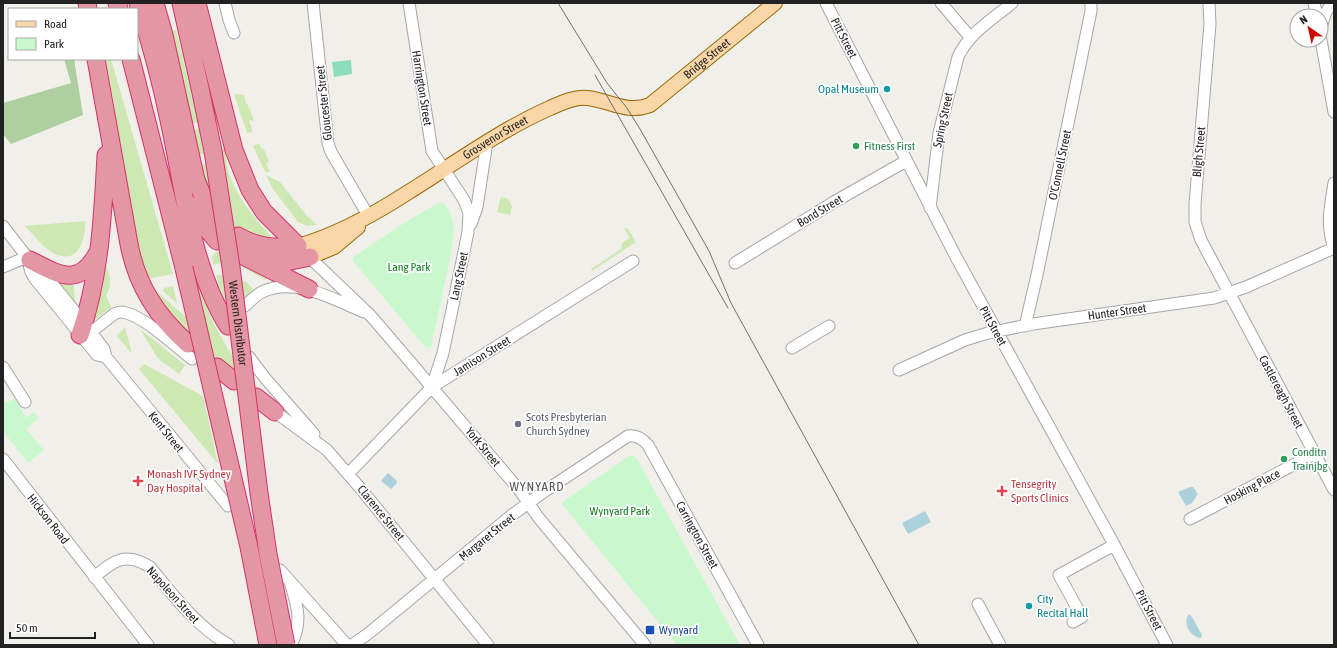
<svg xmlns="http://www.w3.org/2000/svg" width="1337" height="648" font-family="'Asap Condensed',sans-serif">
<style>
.grass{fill:#cde8b2}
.forest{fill:#aecfa0}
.park{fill:#caf8ce}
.pitch{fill:#8cdcbd}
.water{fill:#acd1dc}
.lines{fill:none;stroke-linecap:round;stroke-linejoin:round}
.minor-casing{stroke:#a6a6a6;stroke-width:13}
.major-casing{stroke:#986907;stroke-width:16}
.highway-casing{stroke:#d43269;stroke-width:19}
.minor{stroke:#fff;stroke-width:11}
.major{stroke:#f8d6a8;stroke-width:14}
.highway{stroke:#e496a4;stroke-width:17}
.tram{stroke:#707070;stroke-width:1}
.highway-bridge-casing{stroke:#d43269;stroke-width:19;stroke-linecap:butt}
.highway-bridge{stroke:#e496a4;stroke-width:17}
.culture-dot{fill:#0f9aa8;stroke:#fff;stroke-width:1.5}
.leisure-dot{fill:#2e9e5b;stroke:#fff;stroke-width:1.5}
.worship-dot{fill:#6b7280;stroke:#fff;stroke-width:1.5}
.health-dot{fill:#e0444e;stroke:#fff;stroke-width:1.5}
.transit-dot{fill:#1a4fb4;stroke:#fff;stroke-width:1.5}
.labels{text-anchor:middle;stroke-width:3.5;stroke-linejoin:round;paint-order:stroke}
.street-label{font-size:12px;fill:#222;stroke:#fff}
.culture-label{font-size:12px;fill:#0d838f;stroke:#fff;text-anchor:end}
.leisure-label{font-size:12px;fill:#27864d;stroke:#fff;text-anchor:start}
.park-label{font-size:12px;fill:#117e1b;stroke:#fff}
.worship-label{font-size:12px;fill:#5b616d;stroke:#fff;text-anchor:start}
.health-label{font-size:12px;fill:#be3a42;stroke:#fff;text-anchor:start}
.transit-label{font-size:12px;fill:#164399;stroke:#fff;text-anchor:start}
.neighbourhood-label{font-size:13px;letter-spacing:1px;fill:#555;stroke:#fff}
</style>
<rect width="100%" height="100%" fill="#f1efe9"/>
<path class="grass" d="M176,30l20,83 2,10 -8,-1 -21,-90z
M106,59h5l62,215 -27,5 -10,-28 -17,-107 -5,-41z
M234,94l10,1 2,9h2v3l2,2 4,12 -5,-1 4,12 -6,1z
M199,128l5,26 -6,1 -6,-23z
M259,143l2,5 3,1 5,13 -3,1 4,9h-5l-12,-26z
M225,148c1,11 2,22 6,31 9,22 24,40 40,57l-2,4 -29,-9 -14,-11 -18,-25 -8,-28 5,-4 3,15 16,-2 -4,-27z
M266,175l14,7 27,34 10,9 -10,1 -9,-4 -25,-33z
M501,197l6,1 5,8 -2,9 -13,-3z
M85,221c1,8 -1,17 -4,24 -2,5 -6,9 -11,11 -19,4 -33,-18 -45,-30z
M624,228l4,1 8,13 -44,29 -1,-2 30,-20 1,-6 8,-5z
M216,252h4l47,24 -1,4c-22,-10 -28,-23 -53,-15l-1,-9z
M104,260c5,13 10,23 2,35l5,12 -15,12 -3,-1z
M220,275c12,2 26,3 33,14l-20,22 -11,-17 -6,-18z
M73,280l2,20 5,10 -25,-29z
M195,284h2l17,40 14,25 30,39 -39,-26 -31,-24 -35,-46 3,-1 31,27z
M173,286l4,17 -14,-12 1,-3z
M125,327l7,27 -15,-18z
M140,329l45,36 -6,9 -18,-13 -6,-7z
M144,364l59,32 15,68 -79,-95z"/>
<path class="forest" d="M64,59h10l9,56 -72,29 -8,-10v-31l68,-20z"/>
<path class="park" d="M438,203l6,1 5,6 5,15 -3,29 -20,93 -5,1 -73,-87v-4l48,-32z
M3,399l3,4 7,-4h2l11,19 7,-6 6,6 -13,11 18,21 -16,13 -25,-32z
M629,456h5l3,3 103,186h-63l-116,-142z"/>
<path class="pitch" d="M351,60l1,14 -18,3 -2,-15z"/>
<path class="water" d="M388,473l8,7 1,3 -6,6 -10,-8z
M1190,487h3l5,7 -6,9 -6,3 -8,-14z
M925,511l6,11 -23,12 -6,-11z
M1189,614l3,3 10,18 -1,3c-11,-1 -19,-15 -12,-24z"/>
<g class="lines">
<g class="minor-casing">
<path id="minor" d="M225,3l4,17 5,13
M313,3l15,140 3,9 38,65
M409,3l23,148 32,49 5,13 -1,19 -16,78 -9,43 -11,34
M826,3l130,254 155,282 56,106
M941,3l29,34
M1209,3l1,21 -15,180v18l6,18 133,250
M1314,3l3,13
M1321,27l5,-15 6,-9
M1321,40l13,72
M1334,183c-4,26 -8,40 0,66
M930,208l9,-75 19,-76c11,-24 35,-38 54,-54
M471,224l6,-17 10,-65
M3,226l24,31 15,14 42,52 20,26 2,8 122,149
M305,253l65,62 19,22 132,155 17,25 107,128
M27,257l4,15 4,7 62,76 9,2
M735,263l99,-61 72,-41
M3,267l24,-10
M245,306c5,-5 11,-11 17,-14 32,-16 73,8 102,20
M1025,326l12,-51 54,-264v-8
M85,337l29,-23c4,-2 8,-3 12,-1 19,4 50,34 66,46
M792,348l37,-22
M249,357l16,21 49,56
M3,367l22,35
M899,370l66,-30 23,-7 45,-9 181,-26 32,-11 88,-39
M270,408l57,42 34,39 127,156
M3,459l145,186
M348,474l84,-87 201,-126
M1190,519l124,-65
M280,570l67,75
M94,577c20,-16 31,-26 56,-10 25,30 45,58 79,78
M291,585c6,21 11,34 2,56
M978,604l22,41
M1073,622l9,-5 -23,-42 55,-30
M352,645l17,-12 143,-118 33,-24 83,-55c8,-1 14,2 20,9l110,200"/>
</g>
<g class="major-casing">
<g id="major">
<path id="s1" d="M298,246c39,-11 75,-31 109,-53 47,-29 93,-63 143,-85 11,-5 26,-12 38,-10 23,3 39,16 62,7l125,-102"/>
<path d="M310,257l24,-10 24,-20"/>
</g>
</g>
<g class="highway-casing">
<path id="highway" d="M87,3l1,6
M117,3l2,6
M138,3c12,38 23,78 31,117 15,68 22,147 59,206
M155,3l9,32 32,145 8,19 10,18
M181,3l19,85 13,63
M197,3l37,147 16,40 14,22 34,34
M96,59l33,185c8,42 28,72 59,100
M131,59l53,209
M190,205l6,11 21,25
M238,236c18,11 40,13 60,10
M239,254l70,35
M30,260c28,14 49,29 68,-8
M260,261l26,1 24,-5
M80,335c20,-58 23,-120 26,-180
M217,367l17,14
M256,397l19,15"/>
</g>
<use href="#minor" class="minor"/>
<use href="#major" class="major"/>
<use href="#highway" class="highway"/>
<path class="tram" d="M558,3l49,80 20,25 13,21 69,122 22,52 188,342
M595,75l133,233"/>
<g class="highway-bridge-casing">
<g id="highway-bridge">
<path id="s2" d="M213,151l18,116 28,226 9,61 18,91"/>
<path d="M184,268l65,279 19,98"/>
</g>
</g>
<use href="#highway-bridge" class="highway-bridge"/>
</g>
<g class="culture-dot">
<circle cx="887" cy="89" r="4"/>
<circle cx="1029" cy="606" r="4"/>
</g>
<g class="leisure-dot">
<circle cx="856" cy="146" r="4"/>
<circle cx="1284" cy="459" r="4"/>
</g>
<circle class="worship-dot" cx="518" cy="424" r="4"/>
<g class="health-dot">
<path d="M136 475h4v4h4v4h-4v4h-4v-4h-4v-4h4z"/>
<path d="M1000 485h4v4h4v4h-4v4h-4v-4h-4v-4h4z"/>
</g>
<rect class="transit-dot" x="645" y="625" width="10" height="10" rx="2"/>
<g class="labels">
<g class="street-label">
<text transform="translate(844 38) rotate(63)" y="4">Pitt Street</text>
<text dy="4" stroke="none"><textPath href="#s1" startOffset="465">Bridge Street</textPath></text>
<text transform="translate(422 88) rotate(81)" y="4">Harrington Street</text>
<text transform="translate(324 103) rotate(-96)" y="4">Gloucester Street</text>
<text transform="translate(943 120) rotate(-78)" y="4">Spring Street</text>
<text dy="4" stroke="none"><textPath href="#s1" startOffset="226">Grosvenor Street</textPath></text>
<text transform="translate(1199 152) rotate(-85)" y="4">Bligh Street</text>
<text transform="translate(1060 165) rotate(-78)" y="4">O'Connell Street</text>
<text transform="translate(820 211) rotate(-31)" y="4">Bond Street</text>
<text transform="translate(459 276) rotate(-78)" y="4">Lang Street</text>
<text transform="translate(1117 312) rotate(-8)" y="4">Hunter Street</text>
<text dy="4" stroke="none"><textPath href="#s2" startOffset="174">Western Distributor</textPath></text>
<text transform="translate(993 326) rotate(61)" y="4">Pitt Street</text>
<text transform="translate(482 356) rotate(-32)" y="4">Jamison Street</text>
<text transform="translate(1281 392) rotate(62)" y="4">Castlereagh Street</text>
<text transform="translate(166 432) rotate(51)" y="4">Kent Street</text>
<text transform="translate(483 447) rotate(50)" y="4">York Street</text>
<text transform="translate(1252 487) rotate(-28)" y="4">Hosking Place</text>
<text transform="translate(381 513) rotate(51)" y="4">Clarence Street</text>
<text transform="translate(48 519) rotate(52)" y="4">Hickson Road</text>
<text transform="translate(697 535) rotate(61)" y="4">Carrington Street</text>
<text transform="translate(487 537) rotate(-39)" y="4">Margaret Street</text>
<text transform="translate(173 595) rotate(48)" y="4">Napoleon Street</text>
<text transform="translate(1149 610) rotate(62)" y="4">Pitt Street</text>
</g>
<g class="culture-label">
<text x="879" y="93">Opal Museum</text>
<text x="1037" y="603" text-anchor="start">City<tspan x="1037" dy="14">Recital Hall</tspan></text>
</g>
<g class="leisure-label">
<text x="864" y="150">Fitness First</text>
<text x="1292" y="456">Conditn<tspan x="1292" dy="14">Trainjbg</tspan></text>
</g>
<g class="park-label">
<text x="409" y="271">Lang Park</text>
<text x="620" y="515">Wynyard Park</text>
</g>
<g class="worship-label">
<text x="526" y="421">Scots Presbyterian<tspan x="526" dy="14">Church Sydney</tspan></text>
</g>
<g class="health-label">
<text x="147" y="478">Monash IVF Sydney<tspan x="147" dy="14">Day Hospital</tspan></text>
<text x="1011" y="488">Tensegrity<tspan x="1011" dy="14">Sports Clinics</tspan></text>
</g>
<g class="transit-label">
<text x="659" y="634">Wynyard</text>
</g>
<g class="neighbourhood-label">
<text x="537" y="491">WYNYARD</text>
</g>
</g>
<rect width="1337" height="648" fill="none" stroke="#222222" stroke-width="8"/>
<rect x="8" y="8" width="130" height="52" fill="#ffffff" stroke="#a7a7a7"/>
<rect x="16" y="21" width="20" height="6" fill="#f8d6a8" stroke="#a7a7a7"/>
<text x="44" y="28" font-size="12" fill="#222222">Road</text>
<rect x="16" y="38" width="20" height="12" fill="#caf8ce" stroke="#a7a7a7"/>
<text x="44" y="48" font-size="12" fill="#222222">Park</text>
<g transform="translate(1309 28) rotate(326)"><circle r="19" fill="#ffffff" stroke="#a7a7a7"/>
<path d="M0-3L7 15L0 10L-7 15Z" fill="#ca0b0a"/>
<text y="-6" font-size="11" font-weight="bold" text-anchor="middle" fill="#222222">N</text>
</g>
<path d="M10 632v6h85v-6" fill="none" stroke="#222222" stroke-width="2"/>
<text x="16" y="632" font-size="12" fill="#222222" stroke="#ffffff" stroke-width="3" paint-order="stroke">50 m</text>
</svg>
